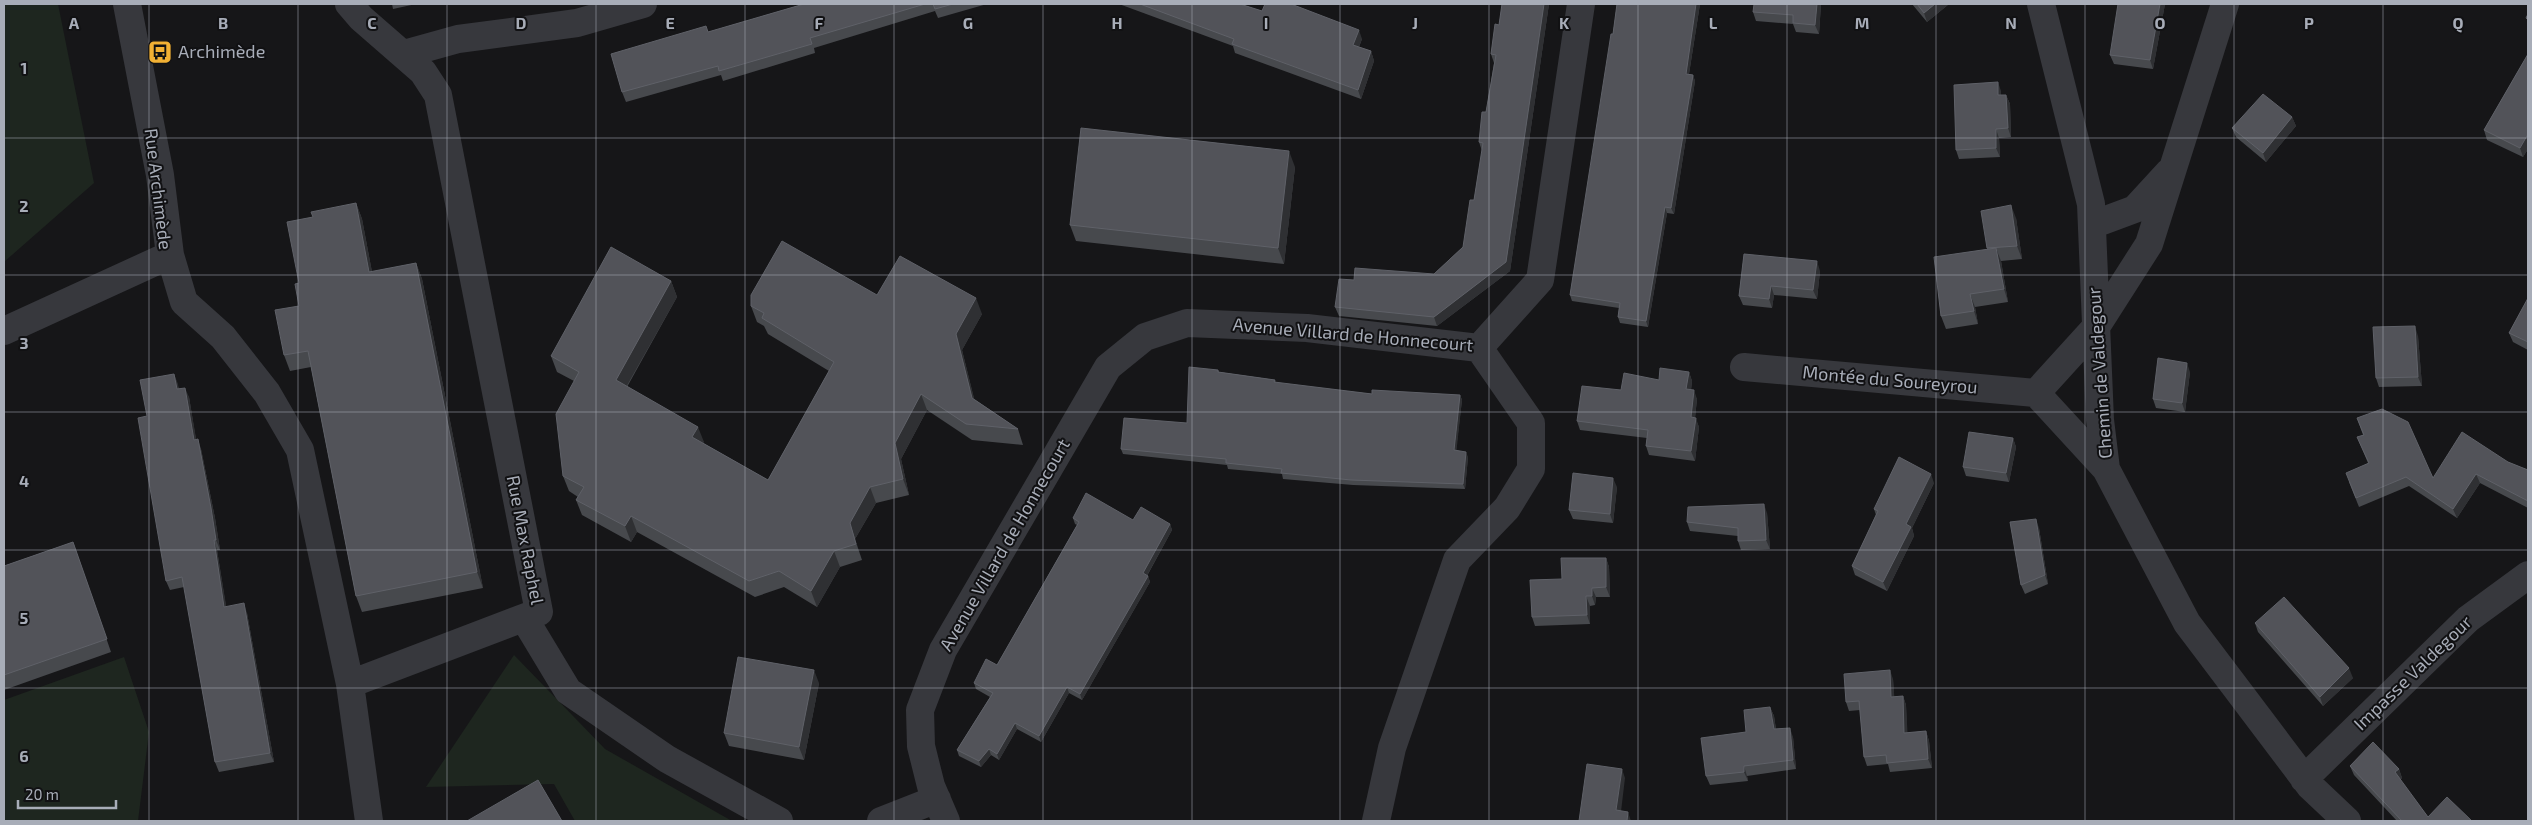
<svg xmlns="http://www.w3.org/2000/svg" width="2532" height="825" font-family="'Exo 2',sans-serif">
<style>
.green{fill:#1e261f}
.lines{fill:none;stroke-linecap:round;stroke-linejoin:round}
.street{stroke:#37383d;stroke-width:28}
.wall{fill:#47494d}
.shaded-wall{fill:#2f3033}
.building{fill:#525359;stroke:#5f6168}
.grid{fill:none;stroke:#a8adb8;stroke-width:1;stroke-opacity:0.55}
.labels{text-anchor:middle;stroke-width:4;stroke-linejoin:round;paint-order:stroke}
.poi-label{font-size:18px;fill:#a8adb8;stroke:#111113;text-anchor:start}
.street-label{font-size:18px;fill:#a8adb8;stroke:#111113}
.grid-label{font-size:16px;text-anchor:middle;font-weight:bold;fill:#a8adb8;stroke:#111113;stroke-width:4;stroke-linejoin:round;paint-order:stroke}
</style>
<rect width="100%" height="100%" fill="#161618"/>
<path class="green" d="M4,4h54l36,179 -90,79z
M514,655l91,94 127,72h-157l-21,-37 -128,3z
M124,657l25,75 -11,89h-134v-121z"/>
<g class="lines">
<path class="street" d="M127,4l33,171 10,80 14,47 39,35 44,56 33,57 50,234 19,137
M349,4l12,14 62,54 15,23 101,517 -189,72
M2041,4l50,200 9,216 6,49 81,154 123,163 37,35
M404,54l54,-15 119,-16 66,-19
M2092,225l43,-16 34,-37
M4,331l166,-76
M1744,367l292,26
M2036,393l60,-66 53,-83 76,-240
M2036,393l70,76
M524,618l44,73 99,68 112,62
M2304,779l164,-160 60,-44
M881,821l56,-22
M946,821l-15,-35 -10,-40 -1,-36 23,-60 165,-283 37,-30 42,-14 120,5 172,20 61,-68 41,-276
M1376,821l16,-73 65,-188 50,-52 24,-39v-46l-52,-75"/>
</g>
<path class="wall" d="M392,4h24l-23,5z
M804,4h183l-49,14 -3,-7 -121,37 1,5 -92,28 -2,-6 -95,27 -4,-10 86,-60z
M1119,4h121l22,7 100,28 -3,8 12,4 3,10 -13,38 -126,-46 -2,-7z
M1502,4h47l-39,267 -73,55 -98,-10 -4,-9 19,-27 80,-6 29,-27 11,-47 8,-49 -3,-9 7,-30 8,-49 -3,-9 8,-29z
M1617,4h83l-11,70 4,1 2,6 -21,133 -7,-1 -19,114 -28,-4 -2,-6 1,-9 -47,-7 -2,-6 43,-261z
M1821,4l-2,30 -23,-2 -3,-8 -37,-3 -3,-9z
M1912,4h37l-22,18z
M2165,4l-12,65 -39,-5 -4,-9z
M2528,54v95l-5,8 -36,-17 -3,-10z
M2001,91v4h5l4,9 1,33 -12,1 1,19 -41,2 -3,-9z
M2292,117l4,9 -30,36 -30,-25 -4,-9z
M1295,167l-11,97 -208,-23 -6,-16z
M356,203l6,16 10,53 44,-9 6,16 61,309 -121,24 -6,-16 -45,-229 -21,4 -6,-16 15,-49 14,-89z
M2016,218l6,41 -21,2 7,41 -33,5 3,17 -32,5 -5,-13 46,-67v-1z
M1744,254l76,17 -3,28 -43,-4 -2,13 -29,-3 -4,-9z
M671,281l6,16 -50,90 77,55 -1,1 65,37 61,-109 -61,-37 -4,-8 -7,-4 -6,-16 126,-11 105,19 -20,36 12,49 44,30 5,16 -51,-5 -45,-30 -26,49 8,36 -33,8 -21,36 7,21 -22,7 -23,40 -33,-20 -29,10 -118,-65 -6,10 -49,-27 -6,-15 2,-3 -9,-6 -6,-15 11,-95 -17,-9 -6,-16z
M2528,298v52l-15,-8 -4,-9z
M2418,336l4,50 -43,1 -3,-9z
M1218,370l1,2 56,8 1,3 96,11 88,1 2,5 -6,50 12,7 -3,32 -112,-4 -70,-6 -1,-5 -54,-5 -1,-4 -104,-11 -2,-5 66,-26z
M1689,372l3,9 -1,9 6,9 -2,19 4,9 -4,34 -46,-6 -3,-9 1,-8 -67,-8 -3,-9 44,-31z
M2190,372l-5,40 -29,-4 -3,-9z
M174,374l5,15 10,8 7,43 5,9 14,69 5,32h-3l9,57 21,6 27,149 -55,10 -4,-10 -31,-175 -14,3 -4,-9z
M2357,418l76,60 75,-16 20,8v38l-48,-25 -23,35 -48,-32 -50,21 -10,-25 19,-19 -11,-26 6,-2z
M2013,438l3,9 -7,35 -43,-6 -3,-9z
M1934,483l-22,45 2,8 -27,55 -32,-16 -3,-9 24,-51 -2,-6z
M1617,487l-4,36 -40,-4 -4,-9z
M1767,513l3,36 -29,1 -3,-9v-5l-48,-5 -3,-9z
M1073,518l60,2 37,4 2,6 -25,46h1l2,6 -68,118 -13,-7 -28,49 -24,-13 -18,31 -8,-5 -10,12 -22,-11 -2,-6 33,-53 -14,-8 -2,-6 23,-18 80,-140 -2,-1z
M2039,528l9,56 -23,10 -4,-9z
M73,542l38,110 -107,38v-124z
M1606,558l3,9 1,30h-14l-1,8 -5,1v18l-55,2 -3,-9 30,-38z
M2255,623l98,55 -30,28 -65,-74z
M1893,679l1,18 9,-1 3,9 1,28 19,-2 3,10 3,27 -42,4 -2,-8 -21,2 -3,-9 -4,-47 -11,1 -3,-9z
M819,683l-15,77 -75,-14 -5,-13z
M1770,707l4,9 2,13 17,8 3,32 -49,7 1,5 -38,4 -4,-9z
M2350,766l49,3 3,9 -2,2 28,37 44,4h-75l-43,-46z"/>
<path class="shaded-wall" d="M1544,4h5l-39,267 -73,55 -3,-9 72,-55z
M1696,4h4l-12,76 -2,-6z
M1817,4h4l-2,30 -4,-9z
M1935,4h14l-22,18 -3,-9z
M2160,4h5l-12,65 -3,-9z
M1359,30l3,9 -6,15 -3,-9z
M1371,51l3,10 -13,38 -3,-9z
M1693,75l2,6 -21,133 -3,-6z
M1998,82l3,9v13l-3,-9z
M2006,95l4,9 1,33 -3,-9z
M2292,117l4,9 -30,36 -3,-9z
M1996,129l3,9 1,19 -4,-9z
M2528,134v15l-5,8 -3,-9z
M1289,151l6,16 -11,97 -6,-16z
M356,203l6,16 13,69 -6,-16z
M2011,205l5,13 6,41 -5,-13z
M1665,207l2,6 -19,114 -2,-6z
M1996,248l5,13 7,41 -4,-13z
M1817,261l3,10 -3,28 -4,-9z
M416,263l6,16 61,309 -6,-16z
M671,281l6,16 -56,99 -5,-16z
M1771,286l3,9 -2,13 -3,-9z
M1970,294l5,13 3,17 -4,-13z
M976,298l6,16 -20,36 16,64 -6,-16 -16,-64z
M2415,326l3,10 4,50 -4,-9z
M2187,363l3,9 -5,40 -3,-9z
M1689,372l3,9 -2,17 -4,-9z
M174,374l4,10 2,15 -3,-10z
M185,388l4,9 9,53 -4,-10z
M1694,390l3,9 -3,27 -3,-9z
M921,394l6,16 -26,49 8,36 -6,-16 -8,-36z
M1460,395l2,5 -6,55 -2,-5z
M1696,418l3,9 -4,34 -4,-10z
M698,427l6,15 -6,11 -6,-16z
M2013,438l3,9 -7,35 -3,-9z
M198,439l3,10 14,69 5,32 -4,-10z
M1466,452l2,5 -3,32 -2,-5z
M1931,474l3,9 -22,45 2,8 -27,55 -4,-9 23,-58z
M2476,474l4,9 -23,35 -4,-9z
M1613,478l4,9 -4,36 -3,-9z
M870,487l6,16 -21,36 7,21 -12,-37z
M1764,504l3,9 3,36 -4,-9z
M631,516l6,16 -6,10 -6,-16z
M2036,519l3,9 9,56 -3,-9z
M1170,524l2,6 -27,49 -2,-6z
M214,540l3,10 11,67 -4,-10z
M834,551l6,16 -23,40 -6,-16z
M1606,558l3,9 1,30 -4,-10z
M1148,576l2,6 -68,118 -2,-6z
M1592,588l4,9 -1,8 -3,-9z
M1586,596l4,10v18l-3,-9z
M244,603l3,10 27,149 -4,-9z
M2349,668l4,10 -30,28 -3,-9z
M814,670l5,13 -15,77 -5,-13z
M1890,670l3,9 2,27 -4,-9z
M1067,687l2,6 -28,49 -2,-6z
M1903,696l3,9 2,37 -4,-9z
M1770,707l4,9 3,22 -3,-9z
M1015,723l2,6 -18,31 -2,-6z
M1790,728l3,9 3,32 -3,-9z
M1926,731l3,10 3,27 -4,-9z
M989,749l2,6 -10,12 -2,-6z
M1744,766l3,10 1,5 -4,-9z
M1622,769l3,9 -5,42 -4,-10z
M2399,769l3,9 -4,3 -3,-9z
M1628,812l3,9h-4z"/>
<path class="building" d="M804,4h121l-115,34 2,6 -93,27 -1,-5 -96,26 -11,-38 95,-28 2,6z
M933,4h20l-18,5z
M1140,4h100l22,7 3,-7h26l68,26 -6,15 18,6 -13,39 -126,-46 2,-5z
M1502,4h42l-38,258 -72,55 -99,-10 4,-28 15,1 1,-12 79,6 29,-27 7,-47h4l9,-57 -4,-1 3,-30h4l10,-57 -5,-1 4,-30 4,1z
M1617,4h79l-10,70 7,1 -22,133 -6,-1 -19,114 -28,-4 2,-14 -50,-8 41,-261h2z
M1754,4h63l-2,21 -22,-2v-8l-40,-3z
M1917,4h18l-11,9z
M2118,4h42l-10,56 -40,-5z
M2528,14v6l-2,-2z
M2528,54v80l-8,14 -36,-18z
M1998,82v13h8l2,33 -12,1v19l-40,2 -2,-65z
M2263,94l29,23 -29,36 -31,-25z
M1081,128l208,23 -11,97 -208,-23z
M356,203l13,69 47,-9 61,309 -121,24 -48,-245 -24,4 -9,-45 24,-4 -4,-22 4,-1 -12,-61 26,-5 -2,-5z
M2011,205l6,41 -30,2 -6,-37z
M782,241l95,54 23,-39 76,42 -20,36 16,64 46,31 -52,-5 -45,-30 -26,49 8,36 -33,8 -20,36 6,21 -22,7 -23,40 -32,-20 -30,10 -118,-65 -6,10 -49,-26 8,-13 -21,-11 -7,-62 23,-42 -28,-16 60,-109 60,34 -55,99 82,47 -6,10 76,43 66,-118 -72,-44 2,-5 -13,-7v-11z
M1996,248l8,41 -34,5 4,17 -33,5 -7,-59z
M1744,254l73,7 -4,29 -42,-4 -2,13 -30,-3z
M2528,298v44l-19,-9z
M2415,326l3,51 -42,1 -3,-51z
M2158,358l29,5 -5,40 -29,-4z
M1189,367l29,3v2l57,8 -1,2 98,12v-4l88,5 -6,55 12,2 -3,32 -112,-4 -70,-7 1,-4 -56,-6v-4l-105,-10 3,-31 63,5z
M1660,368l29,4 -3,17 8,1 -3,27 5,1 -5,33 -45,-5 2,-16 -71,-9 5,-35 39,4 3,-17 35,7z
M174,374l3,15 8,-1 9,52 4,-1 13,69 5,32h-2l10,67 20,-4 26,150 -55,9 -33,-185 -16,4 -28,-163 9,-2 -7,-36z
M2382,409l26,13 25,56 29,-46 46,30 20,8v31l-52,-27 -23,35 -47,-32 -50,21 -10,-25 23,-10 -12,-26 7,-2 -7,-17z
M1969,432l44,6 -7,35 -43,-6z
M1899,457l32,17 -25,50 5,3 -28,55 -31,-16 26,-55 -4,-2z
M1573,473l40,5 -3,36 -41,-4z
M1086,493l47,27 8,-13 29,17 -27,49 5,3 -68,118 -13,-7 -28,49 -24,-13 -18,31 -8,-5 -10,12 -22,-11 36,-57 -19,-10 12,-24 11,6 82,-143 -6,-4z
M1764,504l2,36 -28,1v-13l-51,-6 1,-15z
M2036,519l9,56 -24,10 -11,-63z
M73,542l34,97 -103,36v-109z
M1561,558h45v29l-14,1v8h-6l1,19 -55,2 -2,-37 32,-1z
M2284,597l65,71 -29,29 -65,-74z
M738,657l76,13 -15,77 -75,-14z
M1890,670l1,27 12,-1 1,37 22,-2 2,28 -41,4 -1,-8 -22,2 -5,-56 -13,1 -2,-28z
M1770,707l4,22 16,-1 3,32 -49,6v6l-38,4 -5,-38 45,-6 -2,-22z
M2373,742l26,27 -4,3 33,45 19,-20 25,24h-70l-52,-55z
M1587,764l35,5 -6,41 12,2 -1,9h-48z
M538,780l24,41h-95z"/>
<path class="grid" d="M149,4v817M298,4v817M447,4v817M596,4v817M745,4v817M894,4v817M1043,4v817M1192,4v817M1340,4v817M1489,4v817M1638,4v817M1787,4v817M1936,4v817M2085,4v817M2234,4v817M2383,4v817M4,138h2524M4,275h2524M4,412h2524M4,550h2524M4,688h2524"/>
<defs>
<g id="bus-square" transform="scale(1.25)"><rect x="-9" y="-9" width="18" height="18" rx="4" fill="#f2b134" stroke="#111113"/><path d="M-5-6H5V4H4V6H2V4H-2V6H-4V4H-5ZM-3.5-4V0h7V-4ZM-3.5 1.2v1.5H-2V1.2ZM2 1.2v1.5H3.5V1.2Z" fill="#111"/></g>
</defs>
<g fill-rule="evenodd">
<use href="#bus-square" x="160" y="52"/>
</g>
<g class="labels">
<g class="poi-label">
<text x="178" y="58">Archimède</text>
</g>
<g class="street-label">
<text transform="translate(158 189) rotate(83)" y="6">Rue Archimède</text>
<text transform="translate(1353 335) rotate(5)" y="6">Avenue Villard de Honnecourt</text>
<text transform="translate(2100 373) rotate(-94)" y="6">Chemin de Valdegour</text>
<text transform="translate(1890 380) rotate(5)" y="6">Montée du Soureyrou</text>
<text transform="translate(525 540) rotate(79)" y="6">Rue Max Raphel</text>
<text transform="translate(1005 545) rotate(-60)" y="6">Avenue Villard de Honnecourt</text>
<text transform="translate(2413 673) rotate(-44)" y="6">Impasse Valdegour</text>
</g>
</g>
<g class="grid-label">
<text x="74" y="29">A</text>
<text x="223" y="29">B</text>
<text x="372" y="29">C</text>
<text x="521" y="29">D</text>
<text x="670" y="29">E</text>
<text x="819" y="29">F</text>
<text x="968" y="29">G</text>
<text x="1117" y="29">H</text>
<text x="1266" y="29">I</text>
<text x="1415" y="29">J</text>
<text x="1564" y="29">K</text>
<text x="1713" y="29">L</text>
<text x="1862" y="29">M</text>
<text x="2011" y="29">N</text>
<text x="2160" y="29">O</text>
<text x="2309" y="29">P</text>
<text x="2458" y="29">Q</text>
<text x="24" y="74">1</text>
<text x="24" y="212">2</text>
<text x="24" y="349">3</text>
<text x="24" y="487">4</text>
<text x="24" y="624">5</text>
<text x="24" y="762">6</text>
</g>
<rect width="2532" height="825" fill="none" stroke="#a8adb8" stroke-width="10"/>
<path d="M18 800v8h98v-8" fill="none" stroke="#a8adb8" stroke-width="2.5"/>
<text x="25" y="800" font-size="15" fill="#a8adb8" stroke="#111113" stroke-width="4" paint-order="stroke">20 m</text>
</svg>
